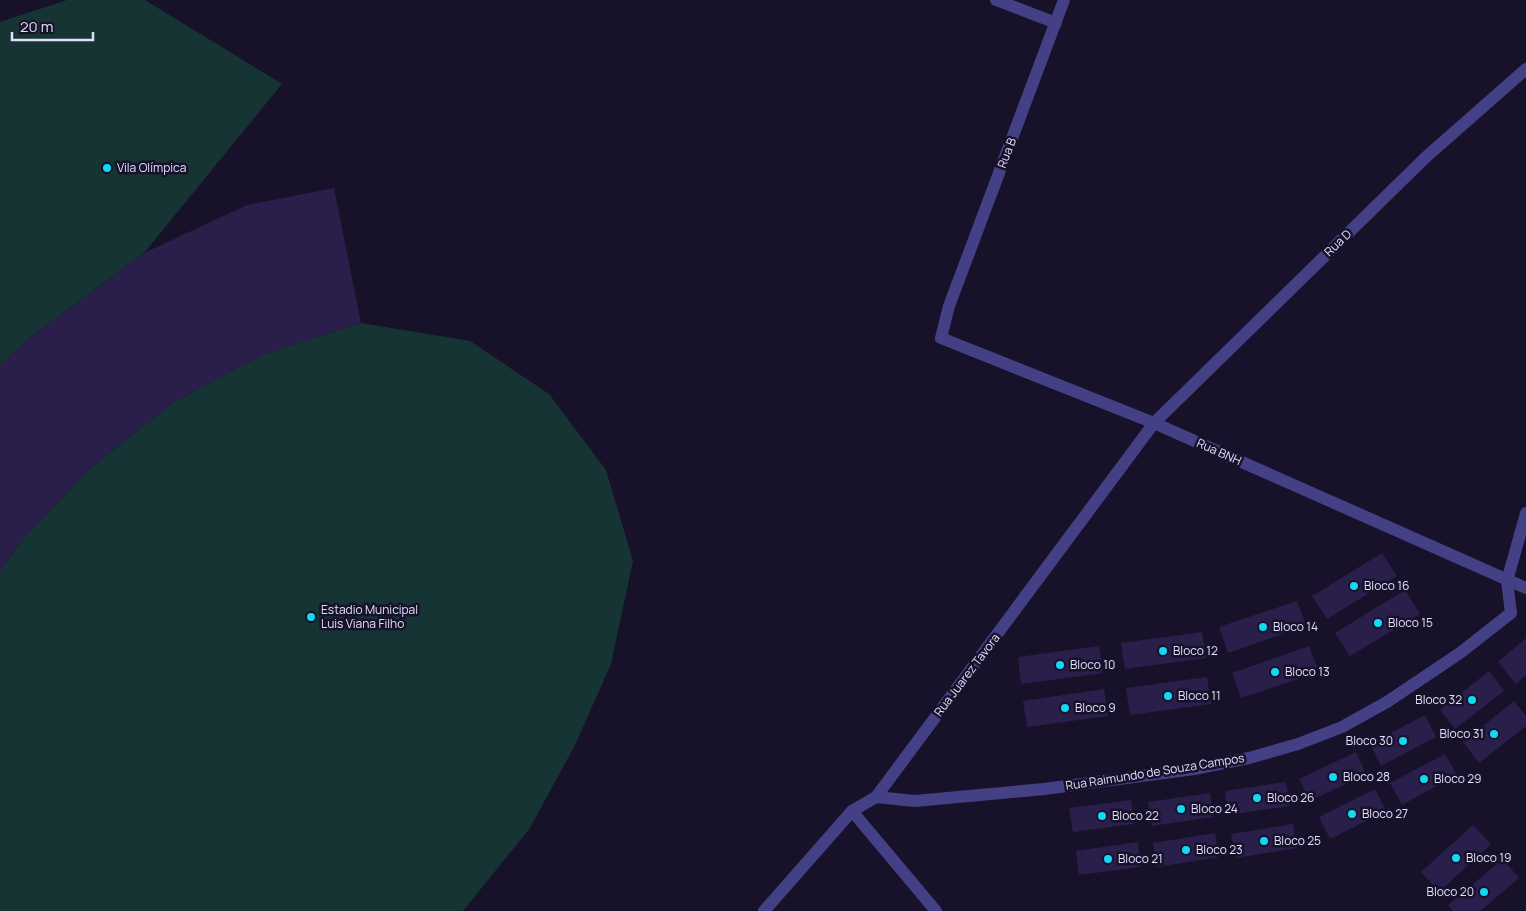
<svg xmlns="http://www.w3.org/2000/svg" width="1526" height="911" font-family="Manrope,sans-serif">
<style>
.garden{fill:#153433}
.building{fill:#291f4a}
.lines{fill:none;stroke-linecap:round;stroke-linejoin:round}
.minor{stroke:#444086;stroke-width:12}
.tertiary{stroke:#444086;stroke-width:12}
.poi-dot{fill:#12d8f4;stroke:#17122a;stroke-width:2}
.labels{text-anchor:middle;stroke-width:5;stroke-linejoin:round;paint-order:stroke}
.street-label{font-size:12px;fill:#e1ddfd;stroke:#17122a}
.poi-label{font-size:12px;fill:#e1ddfd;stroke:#17122a;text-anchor:start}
</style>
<rect width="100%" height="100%" fill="#17122a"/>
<path class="garden" d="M67,0h78l137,84 -138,169 -115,85 -29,27v-343z
M361,323l109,18 79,53 57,76 27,91 -22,103 -36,81 -45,83 -67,83h-463v-340l23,-32 70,-73 81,-64 90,-48z"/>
<path class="building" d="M334,188l27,135 -97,31 -90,48 -81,64 -70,73 -23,32v-206l29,-27 115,-85 103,-48z
M1382,553l15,23 -70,43 -15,-23z
M1405,590l15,24 -70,42 -15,-23z
M1297,601l9,25 -78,27 -9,-26z
M1202,632l4,26 -81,11 -4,-26z
M1526,638v37l-10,9 -18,-22z
M1099,646l4,27 -82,11 -3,-27z
M1309,646l10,26 -78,26 -9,-25z
M1489,671l15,20 -49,38 -15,-19z
M1207,677l4,27 -81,11 -4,-27z
M1104,689l4,27 -81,11 -4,-26z
M1514,701l12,15v10l-47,37 -16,-21z
M1425,715l11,22 -55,29 -11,-22z
M1356,752l10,22 -56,27 -11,-22z
M1445,754l12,21 -55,30 -12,-22z
M1286,782l4,24 -62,9 -3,-24z
M1375,789l11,22 -56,28 -11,-22z
M1210,793l3,24 -61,9 -4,-24z
M1131,800l3,24 -61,8 -4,-24z
M1293,824l4,24 -61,10 -5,-24z
M1473,825l18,19 -52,48 -18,-20z
M1215,833l4,24 -62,10 -4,-24z
M1138,842l3,25 -62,8 -3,-24z
M1503,859l16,19 -39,33h-27l-5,-6z"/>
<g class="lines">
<path class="minor" d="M996,0l60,23
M1064,0l-115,306 -8,32 213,85
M876,797l39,4 129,-12 150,-20 55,-11 49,-14 44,-17 45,-25 73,-49 51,-40 -4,-32 19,-68
M852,811l84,100"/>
<path class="tertiary" d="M1154,423l372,165
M764,911l88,-100 24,-14 278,-374 272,-266 100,-88"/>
</g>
<g class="poi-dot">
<circle cx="107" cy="168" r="5"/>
<circle cx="1354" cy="586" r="5"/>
<circle cx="311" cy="617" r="5"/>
<circle cx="1378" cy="623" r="5"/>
<circle cx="1263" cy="627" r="5"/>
<circle cx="1163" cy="651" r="5"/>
<circle cx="1060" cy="665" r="5"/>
<circle cx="1275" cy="672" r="5"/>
<circle cx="1168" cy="696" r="5"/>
<circle cx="1472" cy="700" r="5"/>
<circle cx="1065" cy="708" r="5"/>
<circle cx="1494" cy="734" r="5"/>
<circle cx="1403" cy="741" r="5"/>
<circle cx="1333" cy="777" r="5"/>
<circle cx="1424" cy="779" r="5"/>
<circle cx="1257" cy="798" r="5"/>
<circle cx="1181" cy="809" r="5"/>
<circle cx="1352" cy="814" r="5"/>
<circle cx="1102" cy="816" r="5"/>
<circle cx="1264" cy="841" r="5"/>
<circle cx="1186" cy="850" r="5"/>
<circle cx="1456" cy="858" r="5"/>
<circle cx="1108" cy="859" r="5"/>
<circle cx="1484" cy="892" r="5"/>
</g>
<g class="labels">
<g class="street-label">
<text transform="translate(1007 153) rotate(-69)" y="4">Rua B</text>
<text transform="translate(1338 243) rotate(-44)" y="4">Rua D</text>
<text transform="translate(1219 452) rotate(24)" y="4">Rua BNH</text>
<text transform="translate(967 675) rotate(-53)" y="4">Rua Juarez Tavora</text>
<text transform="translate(1155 772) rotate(-9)" y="4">Rua Raimundo de Souza Campos</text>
</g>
<g class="poi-label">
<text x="117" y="172">Vila Olímpica</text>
<text x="1364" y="590">Bloco 16</text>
<text x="321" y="614">Estadio Municipal<tspan x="321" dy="14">Luis Viana Filho</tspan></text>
<text x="1388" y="627">Bloco 15</text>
<text x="1273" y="631">Bloco 14</text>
<text x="1173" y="655">Bloco 12</text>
<text x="1070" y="669">Bloco 10</text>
<text x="1285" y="676">Bloco 13</text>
<text x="1178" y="700">Bloco 11</text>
<text x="1462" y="704" text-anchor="end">Bloco 32</text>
<text x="1075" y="712">Bloco 9</text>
<text x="1484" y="738" text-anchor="end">Bloco 31</text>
<text x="1393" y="745" text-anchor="end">Bloco 30</text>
<text x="1343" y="781">Bloco 28</text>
<text x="1434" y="783">Bloco 29</text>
<text x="1267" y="802">Bloco 26</text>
<text x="1191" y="813">Bloco 24</text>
<text x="1362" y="818">Bloco 27</text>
<text x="1112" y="820">Bloco 22</text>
<text x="1274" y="845">Bloco 25</text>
<text x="1196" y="854">Bloco 23</text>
<text x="1466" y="862">Bloco 19</text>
<text x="1118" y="863">Bloco 21</text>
<text x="1474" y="896" text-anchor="end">Bloco 20</text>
</g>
</g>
<path d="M12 32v8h81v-8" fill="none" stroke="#e1ddfd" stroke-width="2.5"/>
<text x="20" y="32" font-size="15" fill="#e1ddfd" stroke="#17122a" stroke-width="4" paint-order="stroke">20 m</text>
</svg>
